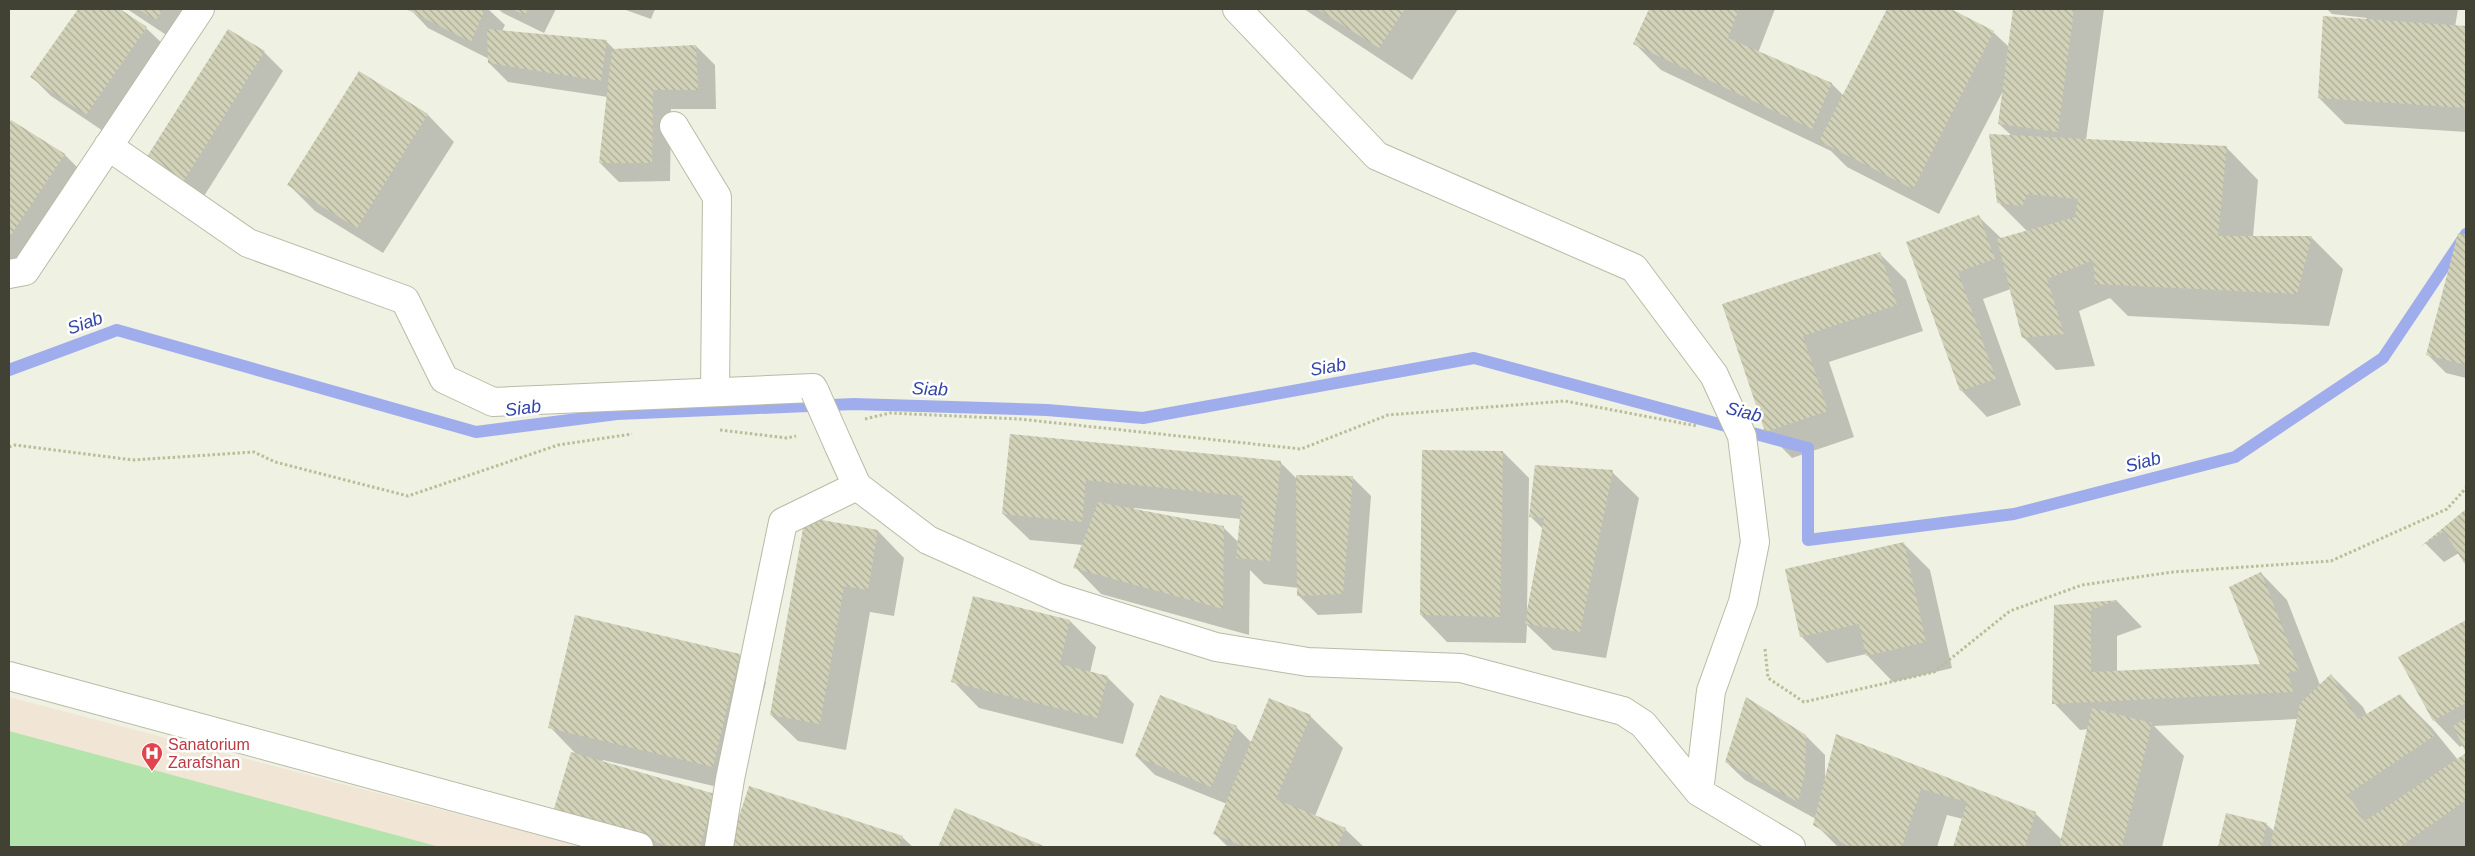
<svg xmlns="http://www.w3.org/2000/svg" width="2475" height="856" font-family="Arial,sans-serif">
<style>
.medical{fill:#f1e5d6}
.park{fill:#b3e4ac}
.shadow{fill:#0003;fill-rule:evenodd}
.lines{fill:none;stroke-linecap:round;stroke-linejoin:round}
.stream{stroke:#a0adec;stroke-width:12}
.building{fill:url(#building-back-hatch)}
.street-casing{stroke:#b9bba6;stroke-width:30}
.path{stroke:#babd97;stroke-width:3;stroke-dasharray:2.5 2.5;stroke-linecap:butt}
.street{stroke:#fff;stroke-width:28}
.street-bridge-casing{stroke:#b9bba6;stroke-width:30;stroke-linecap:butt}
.street-bridge{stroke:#fff;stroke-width:28}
.labels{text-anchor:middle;stroke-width:5;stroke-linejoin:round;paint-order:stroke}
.health-label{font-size:16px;fill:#be3a42;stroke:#fff;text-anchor:start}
.water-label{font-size:18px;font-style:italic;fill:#3244a8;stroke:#fff}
</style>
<defs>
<pattern id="building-back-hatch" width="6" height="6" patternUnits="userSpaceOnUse" patternTransform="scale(1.25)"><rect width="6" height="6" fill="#d1d2b8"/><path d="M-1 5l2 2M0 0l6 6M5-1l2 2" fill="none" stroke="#abac96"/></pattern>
</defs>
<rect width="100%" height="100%" fill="#eff1e3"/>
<path class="medical" d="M9,697l575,150h-575z"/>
<path class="park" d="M9,731l431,116h-431z"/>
<path class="shadow" d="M79,9h39l28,19 19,18 -59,87 -55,-37 -19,-19z
M127,9h80l-24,37z
M410,9h78l17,16 -3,6 104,10 9,9 81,-4 19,19 1,44h-45l-1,72 -51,1 -19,-19 8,-66 -100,-15 -19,-19v-4l-61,-31z
M498,9h58l-12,24 -41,-20z
M623,9h32l-4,10z
M1304,9h154l-46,71z
M1650,9h125l-17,44 74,31 12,12 45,-87h60l44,23 16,15 5,-38h90l-18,131 140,7 32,33 -5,57h58l32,32 -14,57 -201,-10 -18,-18 -31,13 16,55 -39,4 -33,-33 -12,-48 -28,10 38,106 -34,12 -26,-27 -53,-147 71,-26 23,22 26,-7 -30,-30 14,-66 -13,-12 4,-33 -64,123 -92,-47 -16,-16 -170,-81 -27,-27z
M2327,9h131l-3,18h11v105l-121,-8 -26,-26 48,-80 -35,-4z
M229,30l35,22 19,19 -84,133 -36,-22z
M359,73l69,42 26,27 -71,111 -68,-42 -27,-27z
M12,121l53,34 26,26 -56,83 -26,-5v-133z
M2459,235l7,2v141l-20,-5 -19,-19z
M1880,254l26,26 17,51 -94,31 25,75 -62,21 -26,-27 -42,-126z
M1011,436l269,26 17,17 55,-2 19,19 -9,117 -44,2 -19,-19v-8l-35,-4 -14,-14 -1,65 -148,-41 -26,-27 8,-22 -53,-5 -27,-26zM1134,508l107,11 -2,24 -16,-16 -89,-17z
M1503,452l26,26 -2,133 16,-82 -12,-12 81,-45 27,26 -33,160 -53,-8 -26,-25 -1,18 -79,-1 -26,-27z
M2466,511v53l-7,-11 -15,9 -19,-19z
M806,518l72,13 26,27 -10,58 -24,-4 -24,138 -48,-9 -27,-26z
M1904,544l26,26 22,98 -59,14 -27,-28 -39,9 -26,-27z
M2261,573l26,27 33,85 11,-10 32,32 4,8 33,-19 32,32 26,32 8,-6v93h-247l8,-32 40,10 8,7 23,-113 -144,7 30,30 -22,91h-208l9,-28 -16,-4 -10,32h-99l-23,-23 1,-5 -71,-39 -19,-18 80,-26 19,19v28l11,-47 200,78 26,26 26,-111 -8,1 -26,-27 1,-97 62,-5 25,26 -25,9v36l145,-7z
M1070,621l26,26 -6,26 17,4 27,27 -11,40 -144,-36 -26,-27z
M2466,621v130l-3,-6 -3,2 -26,-27 -34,-62z
M739,656l27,26 -27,110 -136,-32 -1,2 113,33 24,25 163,17 11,10h-301l-35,-92 -27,-28z
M1310,716l33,32 -28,68 30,13 19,18h-136l-14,-14 13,-29 -72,-29 -19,-19 100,-29 16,16z
M956,810l87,37h-103z"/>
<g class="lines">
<path class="stream" d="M9,370l108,-40 359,102 141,-18 237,-10 193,6 96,8 331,-60 334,90v92l206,-26 221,-57 148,-99 83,-124"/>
</g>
<path class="building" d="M78,9h42l27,18 -61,88 -56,-38z
M138,9h25l-7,11z
M406,9h79l-14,33z
M512,9h16l-3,6z
M1317,9h88l-26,39z
M1649,9h90l-11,29 104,45 -20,46 -179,-85z
M1887,9h64l43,22 -81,158 -94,-48z
M2013,9h61l-16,123 -60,-8z
M2323,16l143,10v82l-148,-10z
M228,29l37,22 -85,136 -37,-24z
M487,29l120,11 -6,41 -113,-18z
M696,45l2,45h-45l-1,73h-53l13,-114z
M359,71l69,43 -71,114 -70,-43z
M11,120l54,34 -56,84v-115z
M1989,134l238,12 -9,90h94l-15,58 -202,-10 -2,-24 -46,19 17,55 -42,4 -25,-99 78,-22 3,-18 -50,-5 -6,12 -25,-3z
M1979,215l16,44 -37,13 38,107 -36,12 -54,-149z
M2458,233l8,2v130l-40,-10z
M1880,252l17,53 -94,31 25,75 -63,21 -43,-128z
M1010,434l271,27 -11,100 -34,-3 6,-62 -156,-16 -4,42 -80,-8z
M1422,450l81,1 -3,166 -80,-2z
M1535,465l78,5 -33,162 -55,-8 19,-106 -15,-1z
M1296,475l57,1 -10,118 -46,2z
M1098,502l126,24 -1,83 -150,-41z
M2466,509v57l-22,-35 -24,16z
M805,517l73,13 -10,60 -24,-4 -24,138 -50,-9z
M1904,542l22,100 -60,14 -7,-32 -59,13 -15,-68z
M2261,572l38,98 -11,3 5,19 -241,12 2,-99 64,-5 -27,10v62l169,-8 -31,-77z
M973,596l97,24 -10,44 48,12 -11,42 -146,-36z
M575,615l165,39 -27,113 -165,-39z
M2466,620v83l-33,18 -35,-64z
M2331,674l27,45 42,-25 34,42 -86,58 17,27 101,-68 -13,-27 13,-8v82l-66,47h-130l30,-144z
M1160,695l77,31 -26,61 -76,-31z
M1746,697l60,38 -1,39 -7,28 -73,-40z
M1269,698l42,17 -35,84 70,29 -9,19h-91l-33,-13z
M2092,708l60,15 -30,124h-63z
M1836,734l200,78 -11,35h-72l14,-45 -46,-13 -19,58h-53l-36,-22z
M571,752l144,42 -15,53h-28l-119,-35z
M749,786l154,50 -4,11h-170z
M955,808l91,39h-108z
M2226,813l41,10 -5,24h-44z"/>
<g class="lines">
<g class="street-casing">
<path id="street" d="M1237,9l140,147 257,112 80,107 28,61 13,106 -12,60 -32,89 -12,101
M674,126l43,71 -2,195
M108,146l140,97 157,57 39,79 49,23 320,-14 2,4
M9,274l16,-3 175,-262
M838,444l19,42 71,54 128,57 160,50 92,15 153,6 162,43 20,13 56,68 92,55
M9,676l630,171
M719,847l11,-68 53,-257 74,-36"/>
</g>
<path class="path" d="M865,419l25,-6 129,6 282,30 87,-34 177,-14 132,25
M720,430l67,8 9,-2
M9,447l6,-2 118,15 121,-8 21,10 133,34 150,-51 74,-11
M1765,649l3,29 36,24 130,-30 76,-61 72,-26 91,-13 158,-11 116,-52 19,-21"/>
<use href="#street" class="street"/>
<g class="street-bridge-casing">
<path id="street-bridge" d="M815,392l23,52"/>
</g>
<use href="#street-bridge" class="street-bridge"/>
</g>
<defs>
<g id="hospital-pin" transform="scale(1.125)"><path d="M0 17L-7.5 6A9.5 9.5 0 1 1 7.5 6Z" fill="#e0444e" stroke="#fff"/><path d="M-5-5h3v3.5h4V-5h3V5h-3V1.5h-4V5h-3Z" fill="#fff"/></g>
</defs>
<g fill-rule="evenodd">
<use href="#hospital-pin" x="152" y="753"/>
</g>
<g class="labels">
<g class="health-label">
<text x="168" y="750">Sanatorium<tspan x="168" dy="18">Zarafshan</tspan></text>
</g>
<g class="water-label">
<text transform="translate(85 323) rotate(-20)" y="6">Siab</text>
<text transform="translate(1328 367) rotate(-10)" y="6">Siab</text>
<text transform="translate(930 389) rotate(2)" y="6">Siab</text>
<text transform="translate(523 408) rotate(-7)" y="6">Siab</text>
<text transform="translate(1744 412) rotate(15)" y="6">Siab</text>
<text transform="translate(2143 462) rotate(-15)" y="6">Siab</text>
</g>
</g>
<rect width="2475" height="856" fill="none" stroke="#414233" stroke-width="20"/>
</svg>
